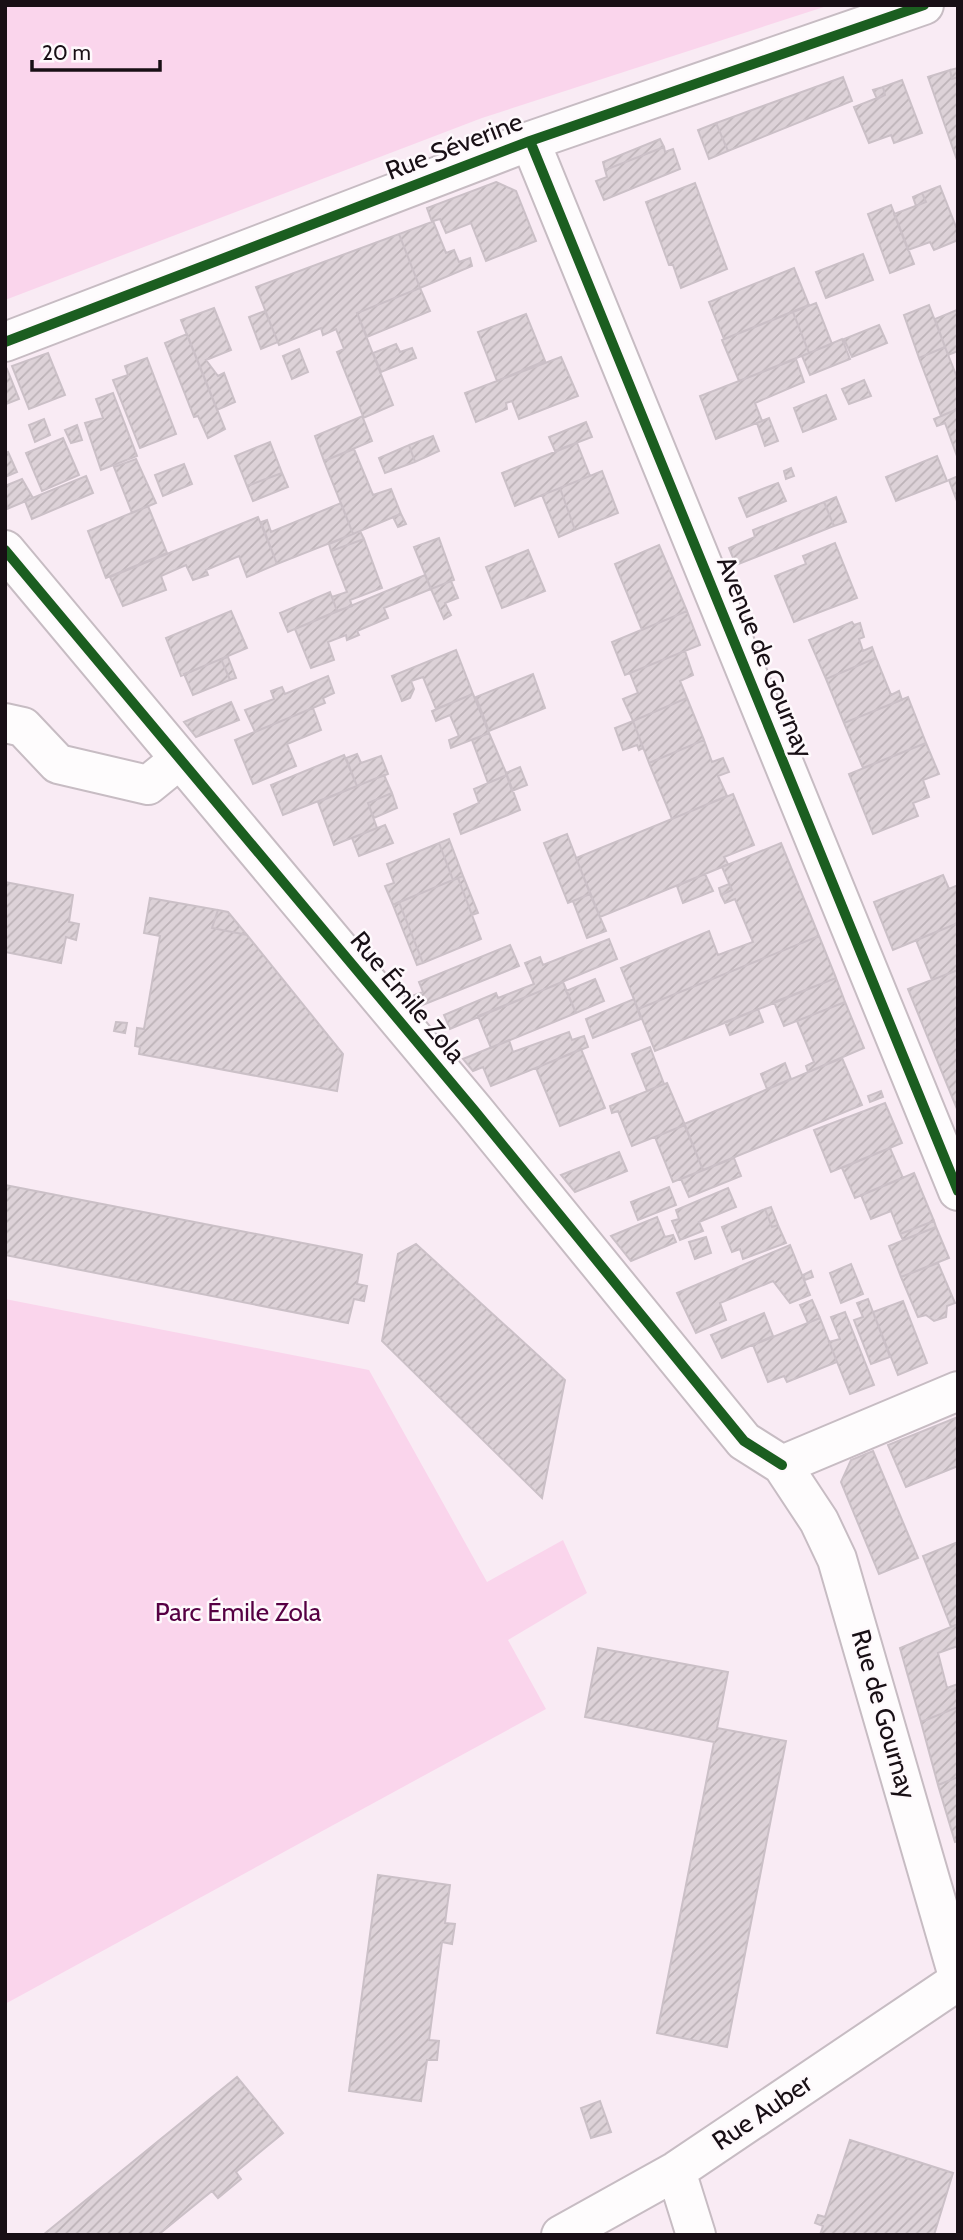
<svg xmlns="http://www.w3.org/2000/svg" width="963" height="2240" font-family="Cabin,sans-serif">
<style>
.park{fill:#fad5ec}
.building{fill:url(#building-hatch);stroke:#cbc0c7;stroke-width:2}
.lines{fill:none;stroke-linecap:round;stroke-linejoin:round}
.minor-casing{stroke:#c7bcc3;stroke-width:42}
.minor{stroke:#fefcfd;stroke-width:38}
.cycleway-casing{stroke:#fef9fc;stroke-width:15}
.cycleway{stroke:#1b5e20;stroke-width:10}
.labels{text-anchor:middle;stroke-width:5;stroke-linejoin:round;paint-order:stroke}
.street-label{font-size:26px;fill:#180f15;stroke:#fef9fc}
.park-label{font-size:26px;fill:#560043;stroke:#fef9fc}
</style>
<defs>
<pattern id="building-hatch" width="6" height="6" patternUnits="userSpaceOnUse" patternTransform="scale(1.75)"><rect width="6" height="6" fill="#ddd2d8"/><path d="M-1 1l2-2M0 6l6-6M5 7l2-2" fill="none" stroke="#bdb3b8"/></pattern>
</defs>
<rect width="100%" height="100%" fill="#f9ebf4"/>
<path class="park" d="M5,5h825l-348,113 -477,182z
M5,1299l364,71 118,212 76,-42 24,53 -79,47 38,69 -541,295z"/>
<path class="building" d="M958,68v9l-6,2 -2,-9z
M950,70l2,9 6,-2v86l-30,-86z
M843,77l9,24 -124,50 -12,-28z
M902,80l20,53 -28,10 -3,-8 -22,8 -15,-36 31,-12 -2,-8z
M883,87l2,8 -8,4 -4,-9z
M716,123l12,28 -19,8 -11,-29z
M660,139l4,8 -59,23 -2,-8z
M664,147l1,5 8,-3 7,20 -76,31 -8,-19 11,-4 -2,-7z
M496,182l20,9 20,50 -50,20 -15,-38 -25,10 -6,-14 -7,2 13,32 8,-3 5,12 11,-4 2,8 -52,22 -21,-54 33,-12 -5,-14z
M695,183l32,86 -46,19 -8,-23h-4l-23,-63z
M940,186l18,46v8l-24,10 -4,-8 -22,8 -14,-36 32,-12 -4,-9z
M922,193l4,9 -10,4 -3,-9z
M891,205l23,59 -24,9 -22,-59z
M399,234l21,54 -63,25 36,92 -30,13 9,23 -48,20 -9,-25 48,-20 -26,-64 7,-3 -8,-20 -13,6 -2,-7 -42,17 -23,-58z
M863,254l10,26 -47,18 -10,-26z
M794,268l15,37 -85,34 -15,-37z
M420,288l10,23 -63,26 -10,-24z
M816,303l16,41 -23,9 -16,-41z
M929,305l16,42 -26,11 -15,-43z
M214,308l17,42 -25,10 12,16 6,-3 11,29 -18,8 -36,-90z
M957,310l1,41 -10,4 -13,-36z
M265,311l13,31 -17,7 -12,-32z
M793,312l16,41 -70,28 -17,-41z
M526,314l19,47 -48,20 -19,-49z
M879,325l8,18 -35,14 -8,-18z
M187,334l38,95 -17,9 -10,-22 -4,1 -29,-74z
M842,339l8,20 -40,16 -8,-19z
M396,344l4,8 12,-4 4,10 -35,14 -8,-19z
M945,347l13,33v29l-17,7 -22,-58z
M299,349l9,23 -16,7 -9,-23z
M48,353l17,42 -36,14 -17,-43z
M561,357l17,39 -59,23 -7,-18 -6,2 1,6 -31,13 -11,-29z
M147,358l29,76 -36,14 -27,-68 15,-5 -3,-9z
M796,359l8,23 -49,21 7,18 -46,18 -16,-43z
M7,369l12,30 -13,5 -1,-34z
M864,380l7,16 -22,8 -7,-15z
M113,393l24,63 -36,14 -16,-47 18,-5 -7,-19z
M826,395l10,24 -33,13 -9,-24z
M958,409v50l-13,-36 -8,3 -3,-7z
M769,418l9,23 -13,5 -8,-23z
M44,419l6,16 -15,7 -6,-17z
M586,422l6,15 -37,14 -6,-14z
M77,425l5,15 -11,3 -6,-13z
M433,436l6,15 -24,11 -6,-17z
M63,438l16,37 -37,16 -16,-38z
M270,442l12,31 -35,13 -12,-30z
M577,443l13,33 -75,30 -13,-33z
M409,445l6,17 -30,11 -6,-15z
M354,449l19,46 18,-6 10,25 -48,20 -29,-73z
M8,452l9,20 -12,5v-24z
M937,456l10,25 -51,20 -10,-24z
M136,459l20,44 -24,10 -18,-46z
M184,464l8,20 -29,12 -8,-21z
M791,468l3,8 -8,3 -2,-8z
M602,471l16,42 -43,17 -15,-42z
M282,473l6,14 -35,14 -6,-15z
M86,476l7,17 -61,26 -7,-18z
M958,476v28l-9,-24z
M22,479l11,19 -26,11 -2,-23z
M778,483l8,18 -39,16 -8,-19z
M560,488l15,42 -16,7 -17,-42z
M836,497l10,25 -12,4 -10,-24z
M824,502l10,24 -98,39 -7,-17 26,-11 -2,-7z
M341,503l12,31 -76,30 -16,-42 6,-2 4,12z
M148,506l19,47 -61,25 -18,-47z
M401,514l5,10 -8,3 -5,-10z
M258,517l19,47 -30,13 -8,-21 -33,14 2,5 -15,5 -7,-15 -25,11 5,14 -43,16 -13,-29z
M360,531l4,8 -33,12 -2,-7z
M439,538l15,42 -23,9 -17,-42z
M364,539l18,49 -32,12 2,6 -15,5 -5,-14 15,-5 -16,-41z
M835,543l22,55 -63,24 -19,-46 31,-12 -3,-8z
M659,545l28,66 -45,19 -27,-66z
M528,550l17,41 -43,17 -16,-41z
M425,575l6,14 -47,19 4,10 -31,13 2,4 -12,5 -1,-5 -18,7 6,18 -23,8 -16,-39z
M451,581l7,17 -13,5 6,12 -7,4 -13,-30z
M330,592l7,19 -49,21 -8,-19z
M231,611l16,37 -66,28 -15,-38z
M687,611l13,34 -75,30 -13,-33z
M852,622l2,3 6,-2 4,14 -5,2 4,12 9,-4 4,11 -50,21 -17,-39z
M456,650l17,44 -37,15 -13,-32 -12,4 3,8 -4,9 -8,3 -10,-25z
M685,651l8,24 -13,6 7,17 -54,23 -10,-22 15,-6 -8,-20z
M228,657l8,21 -6,2 -9,-21z
M876,658l15,37 8,-4 3,9 -58,23 -18,-44z
M221,659l9,21 -37,15 -9,-21z
M533,674l12,34 -56,23 -13,-34z
M328,676l6,17 -11,5 2,5 -70,29 -10,-22 29,-11 -3,-8 11,-4 3,7z
M473,694l16,39 -38,15 -2,-8 10,-4 -9,-21 -14,6 -4,-10z
M908,697l18,46 -63,25 -19,-45z
M687,698l17,42 -55,23 -16,-42z
M231,702l8,18 -43,17 -12,-15z
M313,708l8,22 -34,14 9,22 -43,18 -18,-44z
M633,721l10,27 -4,2 -2,-5 -14,5 -8,-22z
M489,733l18,42 -19,8 -16,-43z
M704,740l8,22 11,-4 6,14 -11,4 9,20 -55,23 -23,-56z
M926,743l13,31 -16,6 6,17 -16,6 5,13 -45,18 -24,-60z
M357,754l4,9 20,-7 7,18 -31,12 -11,-28z
M344,755l13,31 -74,29 -12,-30z
M520,767l7,18 -15,6 -6,-18z
M384,775l8,18 -24,10 9,25 -43,17 -16,-43z
M507,775l13,35 -59,24 -7,-20 25,-11 -5,-14z
M392,793l5,15 -23,10 -6,-15z
M733,794l21,51 -30,12 4,7 -6,3 -122,50 -24,-59z
M385,825l8,18 -34,13 -7,-18z
M567,834l23,60 -22,9 -24,-60z
M449,839l14,37 -10,4 -14,-37z
M439,843l14,37 -60,25 -8,-19 9,-3 -7,-19z
M781,843l38,93 -181,73 -17,-41 88,-37 9,24 35,-13 -18,-43 -10,4 -4,-8 11,-5 -10,-23z
M705,874l8,17 -30,12 -6,-17z
M943,875l6,14 9,-4v38l-65,27 -19,-48z
M463,876l15,37 -6,2 -14,-37z
M458,878l23,61 -58,24 -24,-61z
M5,882l68,13 -4,27 10,2 -3,16 -10,-3 -5,26 -56,-11z
M729,884l3,6 -11,5 -2,-7z
M590,894l16,37 -19,7 -14,-37z
M150,898l68,12 -6,18 35,7 96,119 -6,37 -198,-37 1,-7 -5,-1 2,-18 7,1 16,-93 -16,-3z
M399,902l24,61 -6,2 -24,-60z
M218,910l10,2 19,23 -35,-7z
M958,923v47l-26,10 -16,-40z
M819,936l17,42 -181,73 -17,-42z
M609,939l8,20 -167,70 -6,-14 52,-22 2,5 36,-14 -9,-21 15,-6 3,8z
M510,945l9,21 -99,40 -8,-10 11,-4 -4,-10z
M958,970v139h-1l-49,-120z
M836,978l9,24 -61,24 -10,-24z
M595,979l9,22 -28,12 -10,-22z
M563,982l13,31 -85,35 -13,-32z
M634,999l7,20 -48,19 -7,-19z
M845,1002l19,46 -56,24 -2,-6 8,-4 -17,-41z
M758,1009l5,13 -33,13 -5,-13z
M116,1022l11,1 -2,10 -11,-2z
M569,1032l3,8 12,-4 4,11 -97,39 -8,-19 -10,4 -10,-12 46,-19 4,12z
M650,1047l14,37 -17,7 -15,-37z
M581,1049l24,59 -45,18 -24,-58z
M842,1058l20,47 -159,65 -19,-46z
M785,1063l6,16 -24,10 -6,-15z
M667,1083l18,42 -53,21 -14,-35 -6,2 -2,-7z
M881,1091l2,6 -13,5 -2,-6z
M885,1103l17,40 -71,29 -17,-42z
M685,1125l18,45 -30,12 -18,-45z
M890,1148l13,30 -48,20 -13,-30z
M619,1152l8,19 -52,21 -14,-17z
M734,1158l7,18 -52,21 -8,-18z
M914,1173l20,48 -34,13 -9,-23 -20,8 -10,-24z
M5,1185l354,69 3,1 -5,29 10,2 -3,15 -10,-2 -6,24 -343,-68z
M669,1187l7,18 -38,15 -7,-18z
M728,1188l8,19 -37,15 4,9 -23,9 -8,-19 7,-2 -3,-9z
M771,1207l7,18 -6,2 -7,-18z
M765,1209l7,18 6,-2 8,18 -43,16 -3,-10 -8,3 -10,-25z
M657,1217l8,20 8,-2 3,7 -45,19 -20,-25z
M934,1221l2,6 -33,13 -3,-6z
M936,1227l13,31 -48,19 -12,-31z
M706,1237l5,16 -16,6 -6,-17z
M416,1244l149,136 -23,118 -160,-157 16,-87z
M790,1245l20,50 -20,8 -17,-22 -53,22 6,17 -30,13 -19,-40z
M938,1263l17,40 -8,3 -1,11 -12,4 -8,-6 -8,2 -17,-40z
M851,1264l12,30 -22,9 -11,-30z
M811,1271l2,6 -8,3 -2,-5z
M868,1299l22,58 -19,7 -17,-44 9,-3 -6,-14z
M812,1300l8,18 -12,5 -8,-18z
M903,1301l24,62 -29,12 -25,-63z
M845,1312l29,73 -24,9 -21,-52 11,-3 -9,-22z
M764,1313l9,23 -51,22 -11,-23z
M820,1318l17,44 -50,20 -3,-6 -16,6 -15,-37z
M958,1417v49l-52,21 -18,-42z
M873,1451l45,107 -39,16 -38,-92 10,-22z
M958,1542v82l-7,3 -28,-71z
M958,1624v22l-20,7 9,35 11,-4v23l-37,15 -21,-74z
M598,1648l130,24 -11,56 69,13 -59,306 -70,-14 57,-291 -129,-25z
M958,1707v70l-20,8 -17,-63z
M958,1777v64l-3,1 -17,-57z
M378,1875l72,10 -5,38 10,1 -3,20 -10,-2 -13,98 10,1 -2,19h-10l-6,41 -72,-10z
M237,2077l46,56 -47,39 5,7 -23,19 -6,-7 -54,44h-115z
M600,2101l11,31 -20,6 -10,-30z
M850,2140l103,33 -19,62h-114l3,-9 -8,-3 3,-8 7,2z"/>
<g class="lines">
<g class="minor-casing">
<path id="minor" d="M530,141l428,1050
M5,342l525,-201 394,-136
M5,550l469,560 270,331 38,24 37,56 18,38 121,417
M5,723l18,4 35,37 90,21 32,-26
M782,1465l176,-74
M676,2171l20,64
M561,2235l115,-64 282,-190"/>
</g>
<use href="#minor" class="minor"/>
<g class="cycleway-casing">
<path id="cycleway" d="M530,141l428,1050
M5,342l525,-201 394,-136
M5,550l469,560 270,331 38,24"/>
</g>
<use href="#cycleway" class="cycleway"/>
</g>
<g class="labels">
<g class="street-label">
<text transform="translate(454 146) rotate(-21)" y="9">Rue Séverine</text>
<text transform="translate(765 657) rotate(68)" y="9">Avenue de Gournay</text>
<text transform="translate(408 997) rotate(50)" y="9">Rue Émile Zola</text>
<text transform="translate(884 1714) rotate(74)" y="9">Rue de Gournay</text>
<text transform="translate(762 2112) rotate(-34)" y="9">Rue Auber</text>
</g>
<g class="park-label">
<text x="238" y="1621">Parc Émile Zola</text>
</g>
</g>
<rect width="963" height="2240" fill="none" stroke="#180f15" stroke-width="14"/>
<path d="M32 60v10h128v-10" fill="none" stroke="#180f15" stroke-width="3.5"/>
<text x="42" y="60" font-size="21" fill="#180f15" stroke="#fef9fc" stroke-width="5" paint-order="stroke">20 m</text>
</svg>
